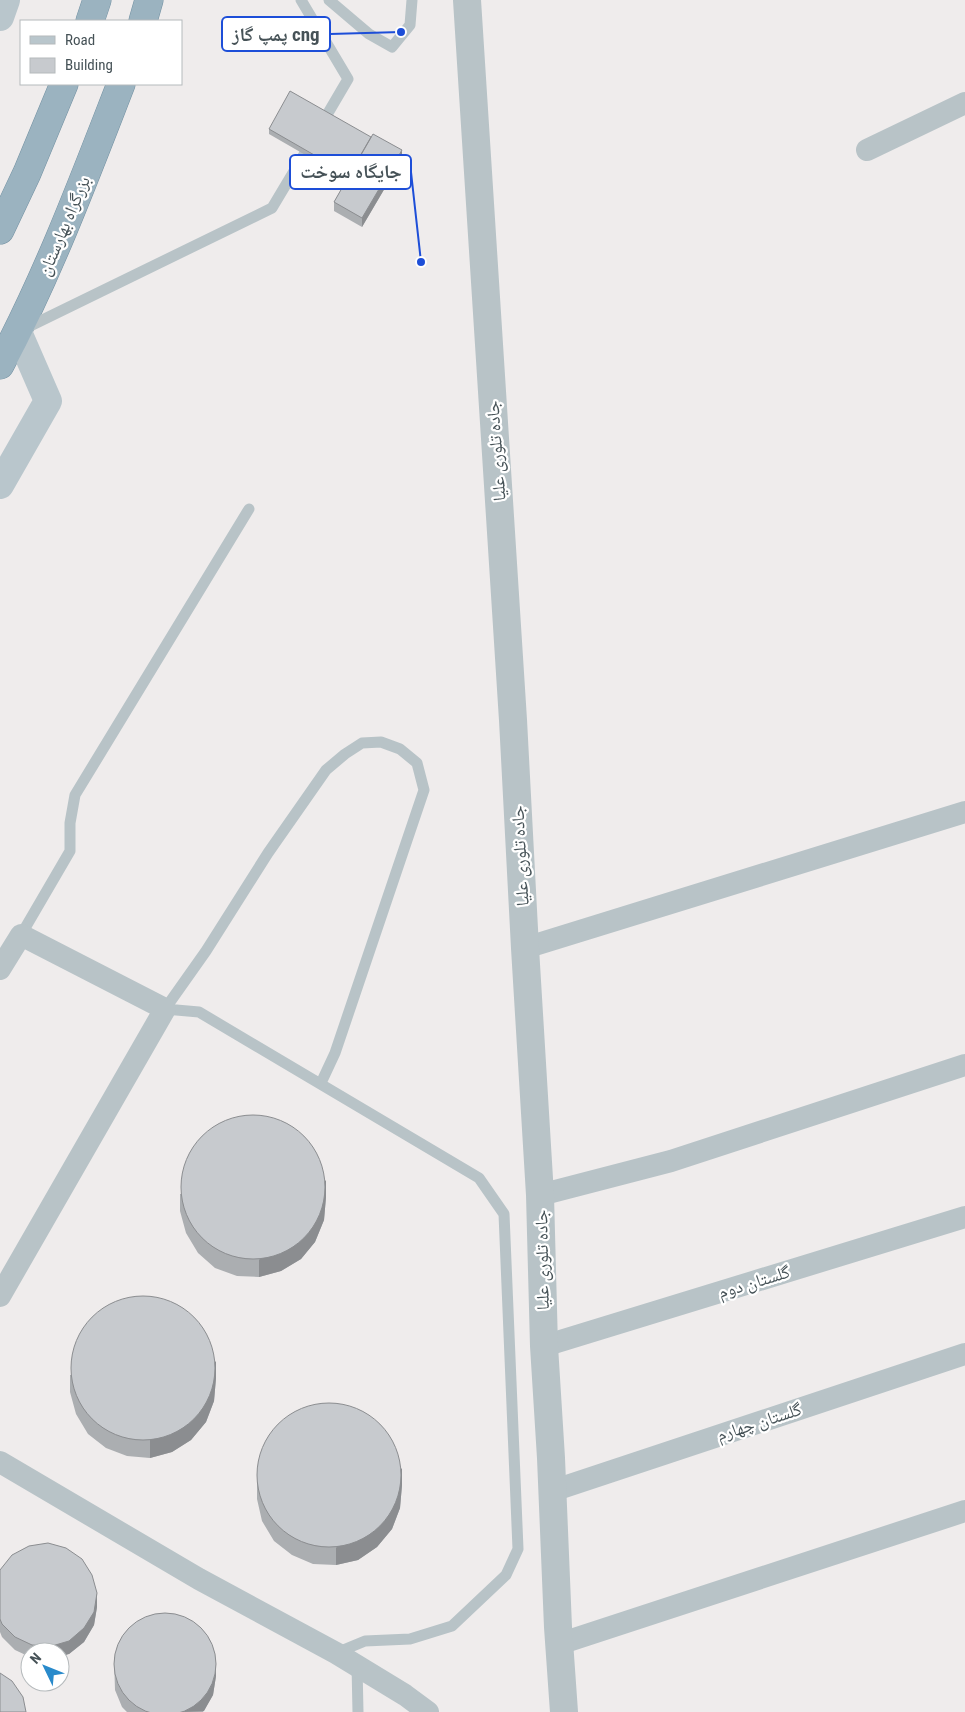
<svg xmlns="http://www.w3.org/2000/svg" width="965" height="1712" font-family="'Roboto Condensed','Noto Naskh Arabic',sans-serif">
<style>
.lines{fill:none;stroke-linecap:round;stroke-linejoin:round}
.trunk-casing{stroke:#7391a2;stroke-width:29}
.service{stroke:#b8c3c7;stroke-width:11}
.minor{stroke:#b8c3c7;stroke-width:22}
.tertiary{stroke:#b8c3c7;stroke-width:28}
.secondary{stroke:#b9c6cc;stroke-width:28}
.trunk{stroke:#9bb3c0;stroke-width:28}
.wall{fill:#abaeb1}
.shaded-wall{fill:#8b8d90}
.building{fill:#c7cace;stroke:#8b8d90}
.labels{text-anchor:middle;stroke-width:4.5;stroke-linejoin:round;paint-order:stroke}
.street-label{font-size:18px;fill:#465257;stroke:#fff}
.leader{fill:none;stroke:#1d4ed8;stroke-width:2}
.callout-dot{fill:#1d4ed8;stroke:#fff;stroke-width:2}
.callout{fill:#fff;stroke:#1d4ed8;stroke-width:2}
.callout-label{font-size:19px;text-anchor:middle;font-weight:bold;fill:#465257}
</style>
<rect width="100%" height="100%" fill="#efecec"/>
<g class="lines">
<g class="trunk-casing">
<path id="trunk" d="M90,21l7,-21
M143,21l6,-21
M0,230l27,-57 37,-89
M0,365c48,-90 84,-186 121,-281"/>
</g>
<path class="service" d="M301,0l47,79 -27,46
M329,0l40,34 23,13 18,-22 2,-25
M24,329l248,-121 40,-67
M21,935l49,-84v-28l5,-28 174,-286
M165,1009l34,3 280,166 25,36 14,335 -12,26 -54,51 -42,13 -45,2 -29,12
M165,1009l41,-58 62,-98 58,-83 19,-16 17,-11 19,-1 19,7 17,14 7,27 -89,263 -14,30
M357,1665l1,47"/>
<path class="minor" d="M867,150l98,-47
M525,948l440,-136
M0,969l21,-34 144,74 -165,287
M540,1195l131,-34 294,-96
M544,1346l421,-129
M0,1462l199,117 137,74 69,42 23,17
M552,1491l413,-137
M559,1644l406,-133"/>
<path class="tertiary" d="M467,0l46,720 12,228 15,247 4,151 7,112 7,169 6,85"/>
<path class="secondary" d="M0,17l6,-17
M0,485l48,-84 -30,-69"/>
<use href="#trunk" class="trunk"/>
</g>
<path class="wall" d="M269,129l133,30 -40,68 -28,-16v-9l13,-23 -78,-45z
M180,1194l146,3 -2,23 -9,22 -14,17 -20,12 -22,6 -22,-1 -22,-8 -17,-15 -12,-20 -6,-22z
M70,1375l146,3 -2,23 -8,21 -15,18 -19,12 -22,6 -23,-2 -21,-8 -18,-14 -12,-20 -6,-22z
M257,1482l145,3 -2,23 -8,21 -15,18 -19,13 -22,5 -23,-1 -21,-9 -18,-14 -12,-20 -5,-22z
M0,1570l97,37 -3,18 -10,17 -15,12 -9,-2h-30v5l-15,-7 -13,-13 -2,-5z
M114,1657l102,19 -3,19 -10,17h-76l-5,-5 -7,-17z"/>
<path class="shaded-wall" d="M402,150v9l-40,68v-9z
M326,1180v17l-2,23 -9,22 -14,17 -20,12 -22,6v-17z
M216,1361v17l-2,23 -8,21 -15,18 -19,12 -22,6v-18z
M402,1468v17l-2,23 -8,21 -15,18 -19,13 -22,5v-17z
M97,1593v14l-3,18 -10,17 -15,12 -9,3v-5h-8v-6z
M216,1663v13l-3,19 -9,16 -20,1z"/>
<path class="building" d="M290,91l81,46 -22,38 -80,-46z
M373,134l29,16 -40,68 -28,-16z
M181 1187a72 72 0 1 1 144 0a72 72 0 1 1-144 0Z
M71 1368a72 72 0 1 1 144 0a72 72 0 1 1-144 0Z
M257 1475a72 72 0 1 1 144 0a72 72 0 1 1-144 0Z
M48,1543l18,5 16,11 10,16 5,18 -3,19 -10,16 -15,13 -17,5 -20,-1 -17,-8 -13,-13 -2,-5v-49l12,-15 17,-9z
M114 1664a51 51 0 1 1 102 0a51 51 0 1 1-102 0Z
M0,1673l12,8 11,16 3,15h-26z"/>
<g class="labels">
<g class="street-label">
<text transform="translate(64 226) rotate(-67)" y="6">بزرگراه بهارستان</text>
<text transform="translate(496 451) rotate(-94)" y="6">جاده تلوری علیا</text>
<text transform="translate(520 856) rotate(-93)" y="6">جاده تلوری علیا</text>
<text transform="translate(542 1260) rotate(-91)" y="6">جاده تلوری علیا</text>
<text transform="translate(754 1282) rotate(-17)" y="6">گلستان دوم</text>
<text transform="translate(759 1422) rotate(-18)" y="6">گلستان چهارم</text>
</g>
</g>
<path class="leader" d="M401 32L330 34M421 262L411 172"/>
<g class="callout-dot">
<circle cx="401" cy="32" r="5"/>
<circle cx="421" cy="262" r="5"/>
</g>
<g class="callout">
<rect x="222" y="17" width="108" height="34" rx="5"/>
<rect x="290" y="155" width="121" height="34" rx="5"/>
</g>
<g class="callout-label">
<text x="276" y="41">پمپ گاز cng</text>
<text x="351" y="178">جایگاه سوخت</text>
</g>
<rect x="20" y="20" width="162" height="65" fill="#ffffff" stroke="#b5babc"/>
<rect x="30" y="36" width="25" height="8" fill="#b9c6cc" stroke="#b5babc"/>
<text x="65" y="45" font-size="15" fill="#465257">Road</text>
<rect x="30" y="58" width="25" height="15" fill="#c7cace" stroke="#b5babc"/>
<text x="65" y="70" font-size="15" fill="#465257">Building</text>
<g transform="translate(45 1667) rotate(313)"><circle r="24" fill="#ffffff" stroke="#b5babc"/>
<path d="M0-4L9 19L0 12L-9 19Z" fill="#298acb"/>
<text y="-8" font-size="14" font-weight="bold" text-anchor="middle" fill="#465257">N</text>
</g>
</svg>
